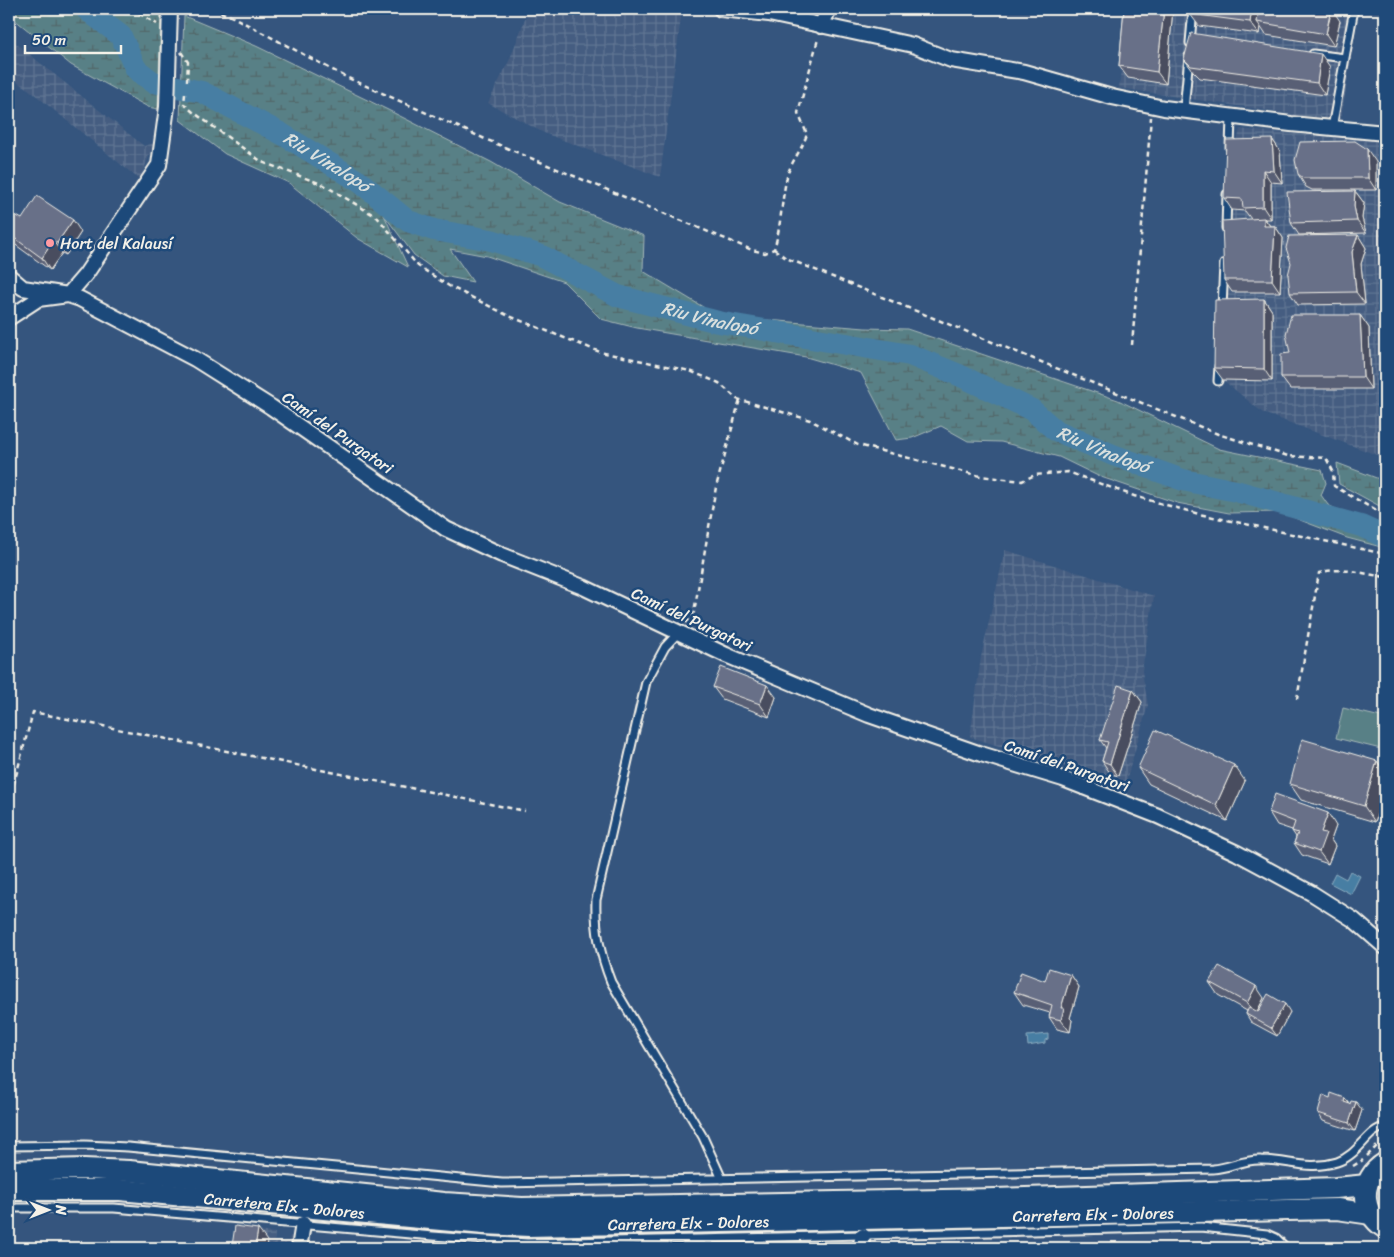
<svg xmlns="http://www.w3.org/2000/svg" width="1394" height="1257" font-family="Sriracha,sans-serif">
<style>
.industrial{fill:url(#industrial-grid)}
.wetland{fill:url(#wetland-marsh);stroke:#a6b8b7}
.pitch{fill:#598086;stroke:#a6b8b7}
.water{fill:#477ea3;stroke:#8cacbf}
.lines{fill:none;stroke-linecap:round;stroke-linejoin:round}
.river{stroke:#477ea3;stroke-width:22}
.lane-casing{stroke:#f4f1e8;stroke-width:11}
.street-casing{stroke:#f4f1e8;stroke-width:18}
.secondary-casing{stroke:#f4f1e8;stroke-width:24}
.path{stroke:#f4f1e8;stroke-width:2.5;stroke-dasharray:5 4;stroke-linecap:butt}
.lane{stroke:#1f4a7a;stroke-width:7}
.street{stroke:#1f4a7a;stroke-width:14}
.secondary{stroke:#1f4a7a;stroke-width:20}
.street-bridge-casing{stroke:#f4f1e8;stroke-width:18;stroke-linecap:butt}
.street-bridge{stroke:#1f4a7a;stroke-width:14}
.wall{fill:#595f75;stroke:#f4f1e8}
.shaded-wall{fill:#484e5f;stroke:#f4f1e8}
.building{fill:#676f88;stroke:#f4f1e8}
.poi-dot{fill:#ff9aa2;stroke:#1f4a7a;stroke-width:2}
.labels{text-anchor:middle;stroke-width:5;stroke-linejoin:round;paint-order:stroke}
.poi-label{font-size:16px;fill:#f4f1e8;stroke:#1f4a7a;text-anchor:start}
.street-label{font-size:16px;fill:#f4f1e8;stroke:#1f4a7a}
.water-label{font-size:18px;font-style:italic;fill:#dae0de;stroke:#1f4a7a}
</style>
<defs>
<pattern id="industrial-grid" width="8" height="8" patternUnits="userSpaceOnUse" patternTransform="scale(1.25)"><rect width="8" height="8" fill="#445d81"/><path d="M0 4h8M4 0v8" fill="none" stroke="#607593"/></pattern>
<pattern id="wetland-marsh" width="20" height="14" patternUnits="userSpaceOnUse" patternTransform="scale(1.25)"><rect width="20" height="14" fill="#598086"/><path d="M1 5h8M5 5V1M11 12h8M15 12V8" fill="none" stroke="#526769"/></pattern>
</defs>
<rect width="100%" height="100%" fill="#35557e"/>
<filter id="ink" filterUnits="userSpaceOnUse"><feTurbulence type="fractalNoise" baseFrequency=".02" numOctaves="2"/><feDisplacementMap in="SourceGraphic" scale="10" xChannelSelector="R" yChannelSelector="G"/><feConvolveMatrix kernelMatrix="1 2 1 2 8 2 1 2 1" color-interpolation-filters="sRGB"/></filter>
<g filter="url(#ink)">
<path class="industrial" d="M529,9l153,1 -22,167 -116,-44 -56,-30 21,-42z
M1127,9h232l-18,111h-13l-209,-32z
M9,38l135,108 10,-3 -14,37 -112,-91 -19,-12z
M1240,129l143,13 2,316 -122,-45 -40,-33v-67l5,-22 7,-139z
M1005,550l149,46 -12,75 6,34 -23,80 -155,-48 11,-80z
M235,1229l40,4 -1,9 14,1 2,-7h8l-3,12h-64z"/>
<path class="wetland" d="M9,9h152l-3,100 -10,-2 -77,-42 -62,-50z
M184,16l72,30 134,65 101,51 69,40 84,34 -1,35 75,45 147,12 42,1 211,71 101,49 103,21 4,13 -5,12 7,10 57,28v15l-38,-10 -68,-26 -50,1 -52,-10 -79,-27 -39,-19 -58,-15 -33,-1 -27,-15 -29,12 -16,2 -35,-67 -55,-16 -169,-29 -36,-9 -37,-37 -77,-26 -37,-7 23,33 -30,-6 -29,-21 -30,-40 24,52 -51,-29 -68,-55 -64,-29 -45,-34z
M1337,463l42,16 6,-4v34l-46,-25z"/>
<path class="pitch" d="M1343,708l42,10v32l-49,-12z"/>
<path class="water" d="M1350,871l10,5 -9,18 -21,-11 5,-10 11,6z
M1048,1034v5l-3,1v3l-17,3 -1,-10z"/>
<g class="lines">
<path class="river" id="s1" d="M86,9l35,27 15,33 17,13 49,10 80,42 78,48 48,39 26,9 57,10 51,16 76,40 100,26 192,33 49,20 73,35 23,20 58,25 70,25 53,11 125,35 24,11"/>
<g class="lane-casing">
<path id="lane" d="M1190,43l3,-34
M1313,54l32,4
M1184,110l5,-54
M1332,128l22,-119
M1230,148l1,-31
M1226,228l1,-34
M1222,308l2,-44
M1218,381l1,-15
M678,633l-13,14 -19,35 -50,218c-1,30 4,54 15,82l92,155 19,42
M9,1146l76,-1 43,2 374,36 711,-14c17,-1 31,-10 48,-9 28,0 47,11 76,2 22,-7 31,-33 48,-35
M9,1208h105l319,28 94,7 674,-16 66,7 9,4 10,10
M708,1248l1,-8"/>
</g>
<g class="street-casing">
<path id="street" d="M721,9l48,5 144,31 38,15 73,12 88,25 52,11 127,16 94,9
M821,26l8,-17
M9,276l14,12 45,7 12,4 115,60 76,48 175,122 56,26 81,32 143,68 143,60 112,39 82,25 95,37 79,37 76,41 41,26 31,27
M9,318l29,-19 30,-4 18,-21 73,-109 8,-58
M299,1248l4,-24
M860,1248l3,-12"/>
</g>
<g class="secondary-casing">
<g id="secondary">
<path d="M1385,1163c-26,16 -25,49 0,65"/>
<path d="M9,1171l75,-2 45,2 315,32 78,5 474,-9 340,-11 31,-3"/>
<path id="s2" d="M9,1190h111l364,34 45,2 808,-17 34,5"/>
</g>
</g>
<path class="path" d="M131,9l26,15
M212,9l21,8 113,60 139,62 267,111 13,3 9,-4c8,-25 7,-51 14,-76 5,-14 15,-25 19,-39l-9,-21 20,-74
M181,52l7,10 -1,19
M185,94l-1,10 9,8 69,50 62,23 53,32 41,49 31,20 60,30 91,36 90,19 29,12 18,16 73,21 48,25 122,31 42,5 13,-6 33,-3 66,24 65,18 186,40
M774,249l12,9 432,176 70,22 38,2 7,13 1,15 51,30
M1132,345l19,-228
M686,623l8,-11 22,-125 24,-88
M1297,699l22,-126c20,-7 46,1 66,4
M9,802l24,-90 492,99
M1367,1156l10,-10 8,-4
M1353,1166l10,-6"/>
<use href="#lane" class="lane"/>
<use href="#street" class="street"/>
<use href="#secondary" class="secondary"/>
<g class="street-bridge-casing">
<path id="street-bridge" d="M167,107l3,-98"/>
</g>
<use href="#street-bridge" class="street-bridge"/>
</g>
<path class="wall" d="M1124,9h49l-7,75 -38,-6 -9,-12z
M1190,14l150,7 -6,25 -68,-11 -6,-9 -1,8 -60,-8z
M1184,59l146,8 -5,28 -125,-17 -7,-7z
M1272,139l8,12 2,32 -11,-1v37h-6l5,7h5l8,12 -3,54h-48l-8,-12 27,-61 -6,-8 -13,-1 -8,-12z
M1376,162v28h-64l-6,-3 -8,-13z
M1355,191l9,12 -2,15 4,15 -67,2 -8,-12z
M22,219l59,13 -15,23 -4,-2 -12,17 -37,-27 -4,-6v-13z
M1358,235l8,13 -5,16 4,40 -67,1 -8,-12z
M1264,299l8,12v70l-49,-1 -9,-12z
M1360,315l9,13 2,61h-81l-9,-12 9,-24z
M713,687l63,10 -7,20 -47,-18z
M1133,690l9,12 -24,74 -8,-3 -8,-12 4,-13 -6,-8z
M1377,761l8,12v14l-10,35 -74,-22 -11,-16z
M1138,768l107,13 -18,40 -78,-37z
M1269,812l67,14 -5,14 4,6 -7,18 -26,-9 -8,-12 2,-6 -4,-6v-1l-15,-5z
M1071,975l8,12 -9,31 2,2 -2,12 -13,-3 -8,-12 1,-4 -27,-8 -9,-13 31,-11z
M1209,982l55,16 -7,14h33l-13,24 -26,-14 -5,-8 1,-3 -29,-16z
M1330,1098h15l5,6 12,6 -7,21 -32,-10 -5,-8z"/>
<path class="shaded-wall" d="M1164,9h9l-7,75 -9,-12z
M1252,9h11l-6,13 3,4 -1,8 -9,-12z
M1332,9l8,12 -6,25 -8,-12z
M1321,54l9,13 -5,28 -8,-12z
M1272,139l8,12 2,32 -8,-12z
M1367,149l9,13v28l-8,-12z
M1263,170l8,12v37l-8,-12z
M1355,191l9,12 -2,15 4,15 -9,-12 -3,-15z
M1264,218l9,12 -9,-4z
M73,220l8,12 -15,23 -9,-12z
M1275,226l8,12 -3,54 -8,-12z
M1358,235l8,13 -5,16 4,40 -9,-12 -4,-40z
M53,241l9,12 -12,17 -8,-12z
M1264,299l8,12v70l-8,-12z
M1360,315l9,13 2,61 -8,-12z
M767,685l9,12 -7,20 -9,-13z
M1133,690l9,12 -24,74 -8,-12z
M1377,761l8,12v14l-10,35 -11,-16z
M1234,765l11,16 -18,40 -11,-16z
M1328,813l8,13 -5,14 4,6 -7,18 -9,-12 2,-20z
M1071,975l8,12 -9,31 2,2 -2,12 -9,-12v-12z
M1256,986l8,12 -9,17 -8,-12z
M1285,1004l5,8 -13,24 -6,-8z
M1345,1098l6,8 -7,-4z
M1356,1102l6,8 -7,21 -6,-8z
M258,1229l9,12 -1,7h-11z"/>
<path class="building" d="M1124,9h40l-7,63 -38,-6z
M1191,9h61l-2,13 -60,-8z
M1259,9h72l-5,25 -69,-12z
M1191,33l130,21 -4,29 -126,-17 -7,-7z
M1272,139l2,32 -11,-1v37l-20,1 -1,-9 -18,-1 2,-58z
M1355,141l12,8 1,29h-65l-5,-4 -3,-14 5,-18z
M1355,191l-1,15 3,15 -66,2 -4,-31z
M37,196l36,24 -16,23 -4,-2 -11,17 -33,-24v-10l6,-9 7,4z
M1264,218v8h11l-3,54h-48l-2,-59z
M1358,235l-6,17 4,40 -66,1 -2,-18 3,-12 -5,-15 3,-12z
M1264,299v70l-50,-1 1,-68z
M1291,315h69l3,62h-82v-23l9,-1 -4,-19z
M721,667l46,18 -7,19 -47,-17z
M1118,685l15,5 -23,74 -8,-3 6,-19 -8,-2z
M1155,730l79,35 -18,40 -78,-37z
M1302,739l75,22 -13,45 -74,-22z
M1275,794l53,19 -7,19 5,1 -7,19 -25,-9 4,-10 -6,-2 3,-9 -26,-10z
M1219,966l37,20 -9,17 -38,-21z
M1049,968l22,7 -10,33h3l-3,12 -12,-3 3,-12 -38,-13 7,-20 24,9z
M1268,994l17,10 -14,24 -25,-14 3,-7 9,5z
M1331,1093l14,5 -1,4 6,2 1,-3 5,1 -7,21 -31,-10 5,-18 7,3z
M235,1226l23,3 -3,19h-31v-3l8,1z"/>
</g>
<circle class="poi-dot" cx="50" cy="243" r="5"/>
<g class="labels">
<g class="poi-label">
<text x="60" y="249">Hort del Kalausí</text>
</g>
<g class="street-label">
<text transform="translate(338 432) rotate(35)" y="6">Camí del Purgatori</text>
<text transform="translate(692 619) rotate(25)" y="6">Camí del Purgatori</text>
<text transform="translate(1067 765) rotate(19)" y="6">Camí del Purgatori</text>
<text dy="6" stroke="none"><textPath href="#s2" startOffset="276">Carretera Elx - Dolores</textPath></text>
<text dy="6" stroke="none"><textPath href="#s2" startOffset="1086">Carretera Elx - Dolores</textPath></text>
<text dy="6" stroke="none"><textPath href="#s2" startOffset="681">Carretera Elx - Dolores</textPath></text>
</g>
<g class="water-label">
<text dy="6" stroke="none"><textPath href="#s1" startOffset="295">Riu Vinalopó</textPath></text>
<text dy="6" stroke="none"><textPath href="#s1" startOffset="715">Riu Vinalopó</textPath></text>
<text dy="6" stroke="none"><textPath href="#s1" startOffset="1135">Riu Vinalopó</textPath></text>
</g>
</g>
<rect width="1394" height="1257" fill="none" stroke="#1f4a7a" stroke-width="30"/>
<rect x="15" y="15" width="1364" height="1227" fill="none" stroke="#f4f1e8" stroke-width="2" filter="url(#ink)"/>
<g transform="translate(48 1210) rotate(90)" stroke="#1f4a7a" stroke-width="4" paint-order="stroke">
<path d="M0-4L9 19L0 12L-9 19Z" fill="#f4f1e8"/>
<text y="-8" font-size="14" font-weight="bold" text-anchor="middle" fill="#f4f1e8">N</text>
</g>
<path d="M25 45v8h96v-8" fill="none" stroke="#f4f1e8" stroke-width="2.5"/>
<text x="32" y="45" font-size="15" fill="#f4f1e8" stroke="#1f4a7a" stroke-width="4" paint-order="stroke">50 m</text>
</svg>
